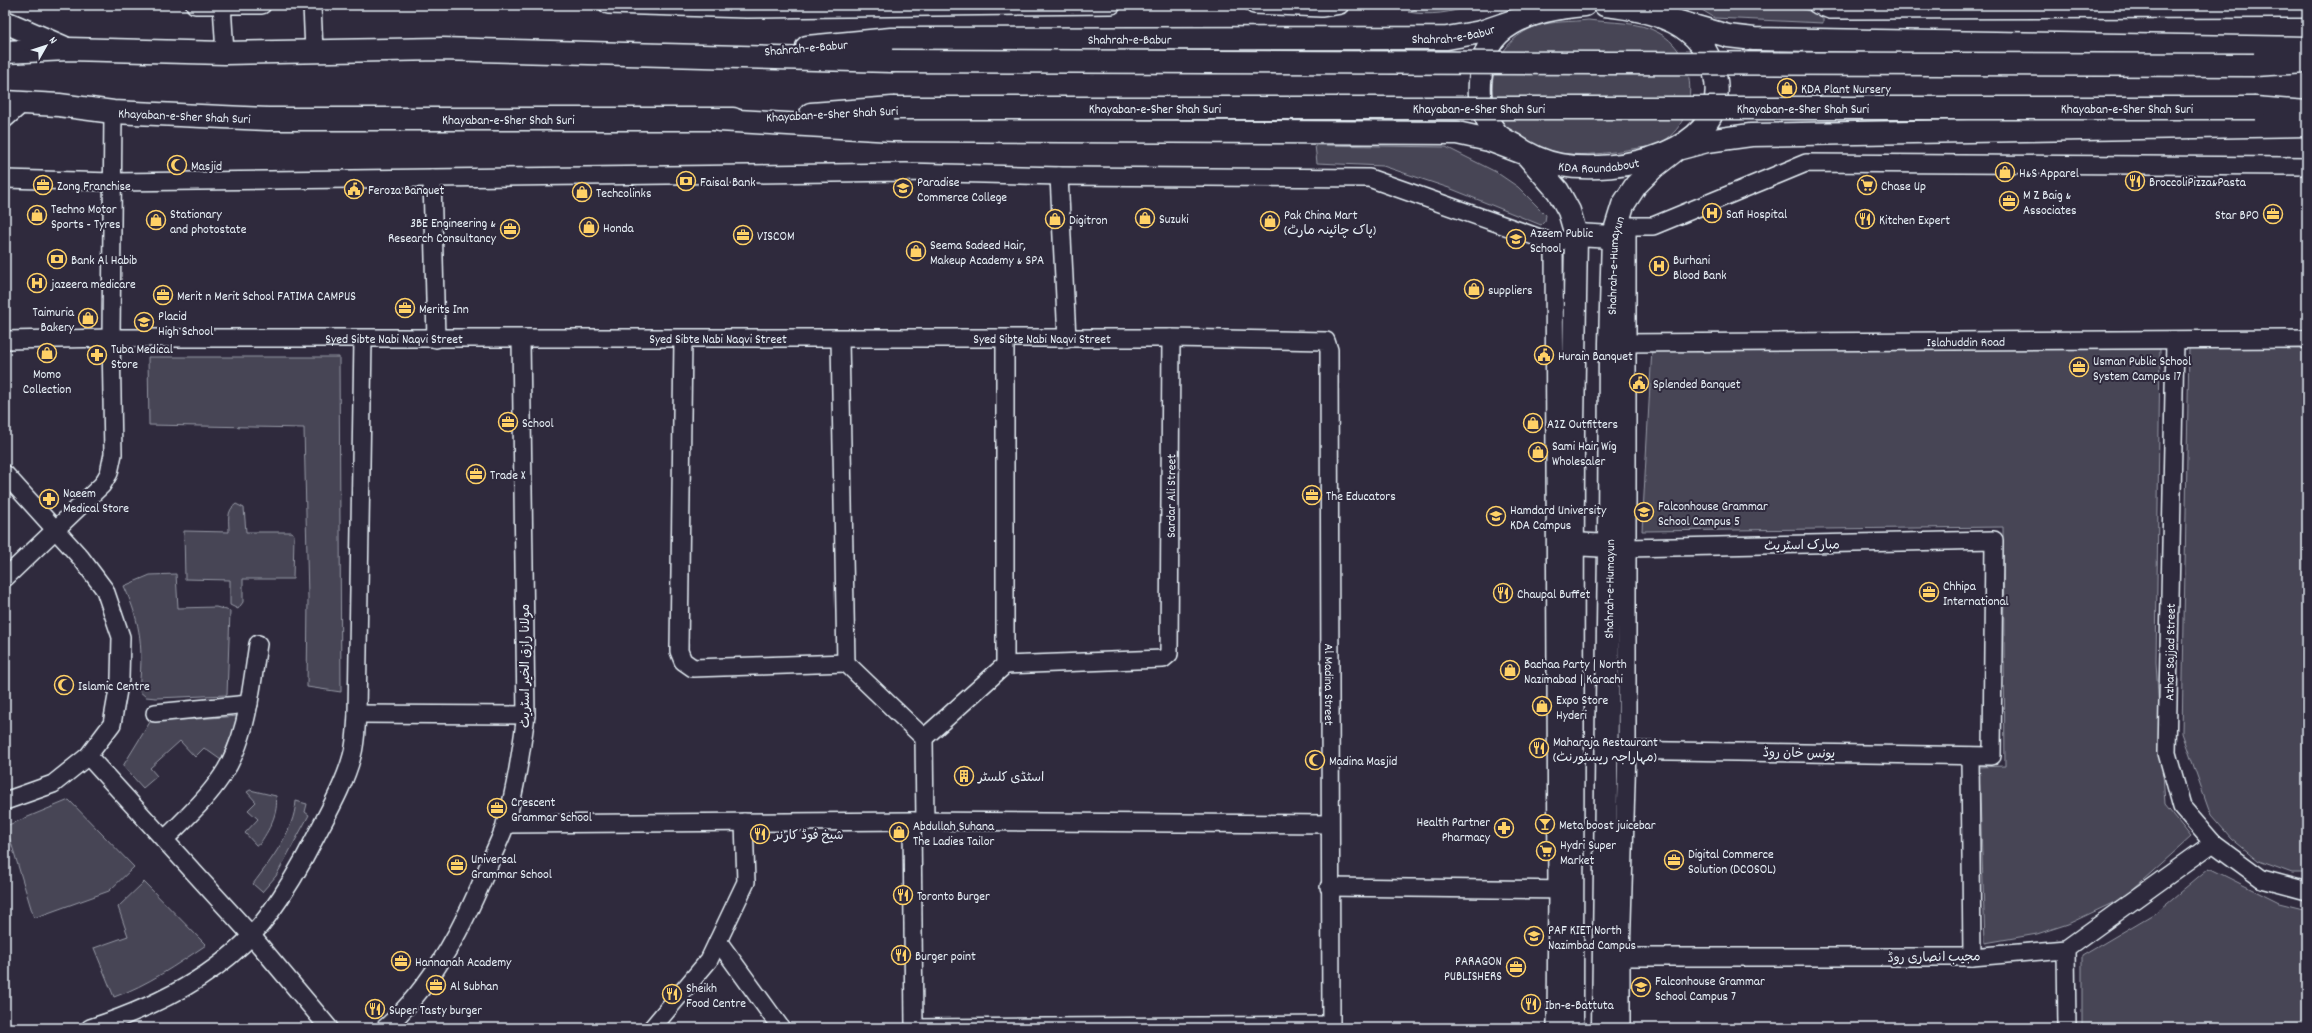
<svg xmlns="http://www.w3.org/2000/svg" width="2312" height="1033" font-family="Dekko,'Playpen Sans Arabic',sans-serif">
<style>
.green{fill:#464455;stroke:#979aa6}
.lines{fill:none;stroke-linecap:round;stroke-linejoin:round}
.minor-casing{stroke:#e8f1f8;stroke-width:20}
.major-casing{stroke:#e8f1f8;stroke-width:25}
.minor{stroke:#2f2a3d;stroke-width:17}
.major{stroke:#2f2a3d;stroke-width:22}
.major-bridge-casing{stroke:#e8f1f8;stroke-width:25;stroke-linecap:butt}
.major-bridge{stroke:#2f2a3d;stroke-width:22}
.labels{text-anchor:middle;stroke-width:4;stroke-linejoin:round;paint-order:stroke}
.street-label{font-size:13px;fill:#e8f1f8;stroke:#2f2a3d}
.poi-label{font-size:13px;fill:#e8f1f8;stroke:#2f2a3d;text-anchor:start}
</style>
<rect width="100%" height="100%" fill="#2f2a3d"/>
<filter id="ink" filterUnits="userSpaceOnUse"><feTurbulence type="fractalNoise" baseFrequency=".025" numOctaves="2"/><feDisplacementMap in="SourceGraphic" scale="8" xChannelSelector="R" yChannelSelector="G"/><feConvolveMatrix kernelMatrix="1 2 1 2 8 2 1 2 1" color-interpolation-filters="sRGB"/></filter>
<g filter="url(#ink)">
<path class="green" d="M1426,5h46c-20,8 -43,11 -64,7z
M1694,5h100l29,12v6l-108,-5z
M1588,20c23,3 51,1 71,13 41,22 42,93 -3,112 -7,2 -17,3 -24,4 -39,7 -80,11 -114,-12 -44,-30 -28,-96 19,-111 15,-5 35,-4 51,-6z
M1315,145l131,2 50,25 22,15 28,28 -1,6 -4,4 -92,-37 -66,-22 -66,-3z
M2189,347l118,2v524h-15l-33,-12 -28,-23 -20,-23 -29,-82z
M1652,348l508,1 -4,313 9,143 26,32 -68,61 -55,26 -31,10 -52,9 -6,-176 26,-1 -2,-239 -361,4z
M148,357h191l2,335 -34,-5 1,-89 -4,-170 -155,-3z
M236,504l8,4 2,24h46l2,3 -1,44h-50v23l-5,7 -8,-4v-25l-45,-1 -1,-48 45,1c0,-11 -3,-21 7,-28z
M176,574l2,34 38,-1 14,4 -3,84 -71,3 -10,-1 -7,-6c4,-42 3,-65 -15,-105l26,-11z
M240,716l-19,44 -17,-12 -9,9 -15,-16 -30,27 7,8 -14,12 -20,-22 27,-44z
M250,790l26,6c3,17 -7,34 -17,49h-3l-11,-12 13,-14 -10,-9 8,-8 -9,-10z
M69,800l65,67 -25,24 -75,27 -28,-92z
M296,801l11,3 -2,8 4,3 -33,61 -14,16 -9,-8c18,-24 41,-53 43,-83z
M2209,868l70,35 28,7v118h-225v-72l73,-43z
M144,882l62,63c-30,20 -58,40 -92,52l-20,-49 34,-12 -10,-29z"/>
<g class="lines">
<g class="minor-casing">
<g id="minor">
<path d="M195,5h67"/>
<path d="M222,5l3,48"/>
<path d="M312,5l2,46"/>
<path d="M608,5l139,4 365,-4"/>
<path d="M1254,5l67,3 19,-3"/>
<path d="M1817,5l13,5 477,-1"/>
<path d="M5,119l17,-15"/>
<path d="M1059,176l8,163"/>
<path d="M432,178l4,161"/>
<path d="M5,179l108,3 793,-10 153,4 310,2 185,65"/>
<path d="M1616,226h37l153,-63 501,3"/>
<path d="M683,339l-4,312 4,10 10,7 153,-5"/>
<path d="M840,339l6,324 78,75 1,83"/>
<path id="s1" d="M5,340l106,-2h1060l155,3 3,9 2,678"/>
<path d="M2175,340l-8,413 15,54 31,36 49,36 45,12"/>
<path id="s2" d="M1616,343l691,-4"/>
<path d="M5,474l76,84 24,32 16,47 -1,42 -8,45 -24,32 -35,28 -48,17"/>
<path d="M5,578l97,-93 7,-12 4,-19 -2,-116 2,-226"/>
<path id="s3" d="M1005,665l158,-6 6,-5 2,-316"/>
<path d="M155,713l94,-9"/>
<path d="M357,714l169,1"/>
<path d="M924,738l81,-73v-326"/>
<path d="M1606,750l386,6 2,-216 -366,8 -19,-2"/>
<path d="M88,756l163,179 78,93"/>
<path d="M1970,756l2,201"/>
<path d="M912,821l2,207"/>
<path d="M505,824l407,-3 417,3"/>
<path d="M165,839c20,-20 41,-39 57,-63 26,-38 29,-88 36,-132"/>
<path d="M1329,887l240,3"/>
<path d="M718,941l63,87"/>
<path d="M2066,949l1,79"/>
<path d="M1609,957h363l94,-8 147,-106"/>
<path d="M90,1028c65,-21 135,-55 177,-111 19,-26 35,-53 49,-81 13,-25 29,-53 36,-80 4,-13 4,-29 5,-42l6,-375"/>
<path d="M385,1028c49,-43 81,-106 105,-166 5,-13 12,-26 16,-39 10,-36 15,-71 20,-108l-5,-376"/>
<path d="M652,1028l57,-68 37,-78 -2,-60"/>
<path d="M914,1028l417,-3"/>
<path d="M1556,1028l1,-138 -3,-647 10,-3"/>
<path d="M1621,1028v-72l6,-207v-524"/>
</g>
</g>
<g class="major-casing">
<g id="major">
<path id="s4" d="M1585,5c-37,3 -91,12 -101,54 -7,27 -7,51 12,74 4,5 12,9 18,12 13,9 30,17 46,20 56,10 172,-11 155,-90 -12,-53 -62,-65 -110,-70"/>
<path d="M1656,5l13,14 59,17 26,3 553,9"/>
<path d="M5,22l58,25"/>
<path id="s5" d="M807,47l84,-8 556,-1 34,-6 41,-14 12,-13"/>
<path d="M5,52l63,-3 157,4 216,-4 451,12"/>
<path d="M2254,65l53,-3"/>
<path id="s6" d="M5,102l54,3 54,7 155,7h465"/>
<path d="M2255,108l52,4"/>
<path d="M811,114l82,-6"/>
<path d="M719,120l174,10 564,3 32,7 37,14 32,37 11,20 7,24 -3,191 -1,602"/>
<path d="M1576,235l37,2"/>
<path d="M1573,544l36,2"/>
<path id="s7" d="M1603,1028l6,-482 1,-203 3,-106 10,-32 13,-20 18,-18 23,-18 30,-8 44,-6 556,-10"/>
</g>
</g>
<use href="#minor" class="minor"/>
<use href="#major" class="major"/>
<g class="major-bridge-casing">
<g id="major-bridge">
<path d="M892,61l1362,4"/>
<path id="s8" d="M893,108h1362"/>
</g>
</g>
<use href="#major-bridge" class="major-bridge"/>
</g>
</g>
<defs>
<g id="shop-ring" transform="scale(1)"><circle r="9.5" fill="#2f2a3d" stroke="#ffd166" stroke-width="1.5"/><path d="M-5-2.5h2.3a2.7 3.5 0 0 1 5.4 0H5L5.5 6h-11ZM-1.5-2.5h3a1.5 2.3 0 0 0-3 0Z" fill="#ffd166"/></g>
<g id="mosque-ring" transform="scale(1)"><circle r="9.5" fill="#2f2a3d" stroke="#ffd166" stroke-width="1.5"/><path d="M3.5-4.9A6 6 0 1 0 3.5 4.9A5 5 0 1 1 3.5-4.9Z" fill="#ffd166"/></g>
<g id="bank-ring" transform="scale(1)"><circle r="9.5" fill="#2f2a3d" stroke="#ffd166" stroke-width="1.5"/><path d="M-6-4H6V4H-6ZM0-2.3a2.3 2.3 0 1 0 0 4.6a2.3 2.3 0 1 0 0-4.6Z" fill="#ffd166"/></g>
<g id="restaurant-ring" transform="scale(1)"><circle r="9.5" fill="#2f2a3d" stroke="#ffd166" stroke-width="1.5"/><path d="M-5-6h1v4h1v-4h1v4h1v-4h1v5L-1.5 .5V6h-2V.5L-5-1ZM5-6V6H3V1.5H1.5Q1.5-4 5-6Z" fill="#ffd166"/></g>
<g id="office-ring" transform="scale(1)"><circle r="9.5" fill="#2f2a3d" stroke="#ffd166" stroke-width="1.5"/><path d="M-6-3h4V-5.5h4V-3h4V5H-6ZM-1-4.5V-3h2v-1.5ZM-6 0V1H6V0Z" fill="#ffd166"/></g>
<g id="supermarket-ring" transform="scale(1)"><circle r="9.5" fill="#2f2a3d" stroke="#ffd166" stroke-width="1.5"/><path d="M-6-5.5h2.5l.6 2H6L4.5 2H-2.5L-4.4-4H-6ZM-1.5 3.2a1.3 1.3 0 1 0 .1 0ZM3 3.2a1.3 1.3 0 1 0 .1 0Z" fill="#ffd166"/></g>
<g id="university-ring" transform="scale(1)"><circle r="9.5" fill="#2f2a3d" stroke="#ffd166" stroke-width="1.5"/><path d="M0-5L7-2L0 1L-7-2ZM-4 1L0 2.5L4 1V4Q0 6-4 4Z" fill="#ffd166"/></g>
<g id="civic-ring" transform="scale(1)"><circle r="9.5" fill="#2f2a3d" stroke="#ffd166" stroke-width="1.5"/><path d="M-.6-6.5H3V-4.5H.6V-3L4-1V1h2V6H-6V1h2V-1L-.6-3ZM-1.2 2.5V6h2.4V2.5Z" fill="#ffd166"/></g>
<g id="hospital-ring" transform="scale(1)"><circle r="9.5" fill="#2f2a3d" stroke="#ffd166" stroke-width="1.5"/><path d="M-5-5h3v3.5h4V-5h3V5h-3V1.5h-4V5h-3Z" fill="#ffd166"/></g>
<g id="school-ring" transform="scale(1)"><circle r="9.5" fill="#2f2a3d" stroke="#ffd166" stroke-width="1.5"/><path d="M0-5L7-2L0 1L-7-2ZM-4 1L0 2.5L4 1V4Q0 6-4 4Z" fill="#ffd166"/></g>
<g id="pharmacy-ring" transform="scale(1)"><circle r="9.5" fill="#2f2a3d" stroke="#ffd166" stroke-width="1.5"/><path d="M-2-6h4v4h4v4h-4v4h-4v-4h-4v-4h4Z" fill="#ffd166"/></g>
<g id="building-ring" transform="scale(1)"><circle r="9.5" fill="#2f2a3d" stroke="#ffd166" stroke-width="1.5"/><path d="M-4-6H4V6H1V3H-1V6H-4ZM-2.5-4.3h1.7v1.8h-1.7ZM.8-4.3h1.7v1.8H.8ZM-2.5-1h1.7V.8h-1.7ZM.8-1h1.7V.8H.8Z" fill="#ffd166"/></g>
<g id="bar-ring" transform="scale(1)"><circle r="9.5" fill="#2f2a3d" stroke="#ffd166" stroke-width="1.5"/><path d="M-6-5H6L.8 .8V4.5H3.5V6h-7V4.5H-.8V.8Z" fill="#ffd166"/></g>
</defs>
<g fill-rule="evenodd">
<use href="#shop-ring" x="1787" y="88"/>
<use href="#mosque-ring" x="177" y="165"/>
<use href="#shop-ring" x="2005" y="172"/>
<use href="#bank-ring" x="686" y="181"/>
<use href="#restaurant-ring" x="2135" y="181"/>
<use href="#office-ring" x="43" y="185"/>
<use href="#supermarket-ring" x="1867" y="185"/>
<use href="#university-ring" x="903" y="188"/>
<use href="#civic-ring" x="354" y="189"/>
<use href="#shop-ring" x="582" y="192"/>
<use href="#office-ring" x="2009" y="201"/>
<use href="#hospital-ring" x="1712" y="213"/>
<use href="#office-ring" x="2273" y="214"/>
<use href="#shop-ring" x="37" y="215"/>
<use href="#shop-ring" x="1145" y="218"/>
<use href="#shop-ring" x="1055" y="219"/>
<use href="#restaurant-ring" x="1865" y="219"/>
<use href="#shop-ring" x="156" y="220"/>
<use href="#shop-ring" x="1270" y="221"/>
<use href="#shop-ring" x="589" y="227"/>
<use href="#office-ring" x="510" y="229"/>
<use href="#office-ring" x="743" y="235"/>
<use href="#school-ring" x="1516" y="239"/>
<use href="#shop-ring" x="916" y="251"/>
<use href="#bank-ring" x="57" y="259"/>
<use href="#hospital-ring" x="1659" y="266"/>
<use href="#hospital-ring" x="37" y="283"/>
<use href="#shop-ring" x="1474" y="289"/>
<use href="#office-ring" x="163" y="295"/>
<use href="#office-ring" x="405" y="308"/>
<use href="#shop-ring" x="88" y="318"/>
<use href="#school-ring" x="144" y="322"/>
<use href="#shop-ring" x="47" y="353"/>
<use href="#pharmacy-ring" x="97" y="355"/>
<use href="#civic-ring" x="1544" y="355"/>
<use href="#office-ring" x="2079" y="367"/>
<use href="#civic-ring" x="1639" y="383"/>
<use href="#office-ring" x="508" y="422"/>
<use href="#shop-ring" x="1533" y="423"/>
<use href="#shop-ring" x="1538" y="452"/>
<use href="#office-ring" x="476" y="474"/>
<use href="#office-ring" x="1312" y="495"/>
<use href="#pharmacy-ring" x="49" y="499"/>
<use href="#school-ring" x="1644" y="512"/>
<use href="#university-ring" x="1496" y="516"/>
<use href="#office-ring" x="1929" y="592"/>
<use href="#restaurant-ring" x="1503" y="593"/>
<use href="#shop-ring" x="1510" y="670"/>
<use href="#mosque-ring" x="64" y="685"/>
<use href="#shop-ring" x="1542" y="706"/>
<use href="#restaurant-ring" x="1539" y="748"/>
<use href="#mosque-ring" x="1315" y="760"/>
<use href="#building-ring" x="964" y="776"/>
<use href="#office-ring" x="497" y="808"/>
<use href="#bar-ring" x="1545" y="824"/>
<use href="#pharmacy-ring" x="1504" y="828"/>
<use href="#shop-ring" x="899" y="832"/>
<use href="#restaurant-ring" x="760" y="834"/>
<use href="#supermarket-ring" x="1546" y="851"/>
<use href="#office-ring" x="1674" y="860"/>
<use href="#office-ring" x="457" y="865"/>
<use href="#restaurant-ring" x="903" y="895"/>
<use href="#university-ring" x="1534" y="936"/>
<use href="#restaurant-ring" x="901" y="955"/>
<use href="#office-ring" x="401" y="961"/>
<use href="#office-ring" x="1516" y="967"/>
<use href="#office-ring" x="436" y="985"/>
<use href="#school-ring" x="1641" y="987"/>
<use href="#restaurant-ring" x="672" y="994"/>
<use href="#restaurant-ring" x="1531" y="1004"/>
<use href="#restaurant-ring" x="375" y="1009"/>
</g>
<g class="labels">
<g class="street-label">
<text dy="5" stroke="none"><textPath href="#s5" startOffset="647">Shahrah-e-Babur</textPath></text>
<text dy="5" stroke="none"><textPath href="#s5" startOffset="323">Shahrah-e-Babur</textPath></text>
<text transform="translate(806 47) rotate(-5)" y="5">Shahrah-e-Babur</text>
<text dy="5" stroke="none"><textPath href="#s8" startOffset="262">Khayaban-e-Sher Shah Suri</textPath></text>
<text dy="5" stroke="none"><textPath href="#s8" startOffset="586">Khayaban-e-Sher Shah Suri</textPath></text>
<text dy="5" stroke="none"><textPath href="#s8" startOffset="910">Khayaban-e-Sher Shah Suri</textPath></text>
<text dy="5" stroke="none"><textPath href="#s8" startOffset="1234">Khayaban-e-Sher Shah Suri</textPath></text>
<text transform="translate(832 113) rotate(-3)" y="5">Khayaban-e-Sher Shah Suri</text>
<text dy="5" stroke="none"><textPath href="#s6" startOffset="180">Khayaban-e-Sher Shah Suri</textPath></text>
<text dy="5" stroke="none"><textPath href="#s6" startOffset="504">Khayaban-e-Sher Shah Suri</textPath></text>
<text dy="5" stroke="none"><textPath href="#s4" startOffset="312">KDA Roundabout</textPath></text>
<text dy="5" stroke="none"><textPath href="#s7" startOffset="763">Shahrah-e-Humayun</textPath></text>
<text dy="5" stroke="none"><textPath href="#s1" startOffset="389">Syed Sibte Nabi Naqvi Street</textPath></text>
<text dy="5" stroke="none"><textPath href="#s1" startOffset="713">Syed Sibte Nabi Naqvi Street</textPath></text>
<text dy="5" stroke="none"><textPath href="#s1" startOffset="1037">Syed Sibte Nabi Naqvi Street</textPath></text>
<text dy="5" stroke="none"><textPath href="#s2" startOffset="350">Islahuddin Road</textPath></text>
<text dy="5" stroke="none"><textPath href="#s3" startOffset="324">Sardar Ali Street</textPath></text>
<text transform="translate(1802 544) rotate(-1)" y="5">مبارک اسٹریٹ</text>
<text dy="5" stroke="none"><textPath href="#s7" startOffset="439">Shahrah-e-Humayun</textPath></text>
<text transform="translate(2169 652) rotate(-89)" y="5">Azhar Sajjad Street</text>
<text transform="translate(524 666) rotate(-90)" y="5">مولانا رازق الخیر اسٹریٹ</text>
<text dy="5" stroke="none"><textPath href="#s1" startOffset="1665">Al Madina Street</textPath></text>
<text transform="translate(1799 752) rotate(1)" y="5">یونس خان روڈ</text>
<text transform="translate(1934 956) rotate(-1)" y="5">مجیب انصاری روڈ</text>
</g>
<g class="poi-label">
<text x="1801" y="93">KDA Plant Nursery</text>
<text x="191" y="170">Masjid</text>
<text x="2019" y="177">H&amp;S Apparel</text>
<text x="700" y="186">Faisal Bank</text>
<text x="917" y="186">Paradise<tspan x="917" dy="15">Commerce College</tspan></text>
<text x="2149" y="186">BroccoliPizza&amp;Pasta</text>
<text x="57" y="190">Zong Franchise</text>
<text x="1881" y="190">Chase Up</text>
<text x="368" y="194">Feroza Banquet</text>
<text x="596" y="197">Techcolinks</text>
<text x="2023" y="199">M Z Baig &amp;<tspan x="2023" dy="15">Associates</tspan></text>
<text x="51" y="213">Techno Motor<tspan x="51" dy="15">Sports - Tyres</tspan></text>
<text x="170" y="218">Stationary<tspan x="170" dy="15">and photostate</tspan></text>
<text x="1726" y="218">Safi Hospital</text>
<text x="1284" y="219">Pak China Mart<tspan x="1284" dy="15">(پاک چائینہ مارٹ)</tspan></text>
<text x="2259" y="219" text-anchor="end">Star BPO</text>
<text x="1159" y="223">Suzuki</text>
<text x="1069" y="224">Digitron</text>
<text x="1879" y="224">Kitchen Expert</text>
<text x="496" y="227" text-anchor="end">3BE Engineering &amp;<tspan x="496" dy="15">Research Consultancy</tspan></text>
<text x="603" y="232">Honda</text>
<text x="1530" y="237">Azeem Public<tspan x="1530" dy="15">School</tspan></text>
<text x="757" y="240">VISCOM</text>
<text x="930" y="249">Seema Sadeed Hair,<tspan x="930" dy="15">Makeup Academy &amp; SPA</tspan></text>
<text x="71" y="264">Bank Al Habib</text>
<text x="1673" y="264">Burhani<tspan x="1673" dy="15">Blood Bank</tspan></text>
<text x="51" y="288">jazeera medicare</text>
<text x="1488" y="294">suppliers</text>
<text x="177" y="300">Merit n Merit School FATIMA CAMPUS</text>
<text x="419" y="313">Merits Inn</text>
<text x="74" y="316" text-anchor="end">Taimuria<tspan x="74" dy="15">Bakery</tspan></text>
<text x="158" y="320">Placid<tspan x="158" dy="15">High School</tspan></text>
<text x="111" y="353">Tuba Medical<tspan x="111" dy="15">Store</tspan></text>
<text x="1558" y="360">Hurain Banquet</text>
<text x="2093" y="365">Usman Public School<tspan x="2093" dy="15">System Campus 17</tspan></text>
<text x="47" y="378" text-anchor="middle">Momo<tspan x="47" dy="15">Collection</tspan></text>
<text x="1653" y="388">Splended Banquet</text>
<text x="522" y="427">School</text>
<text x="1547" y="428">A2Z Outfitters</text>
<text x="1552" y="450">Sami Hair Wig<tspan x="1552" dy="15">Wholesaler</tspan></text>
<text x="490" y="479">Trade X</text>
<text x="63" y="497">Naeem<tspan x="63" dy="15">Medical Store</tspan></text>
<text x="1326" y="500">The Educators</text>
<text x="1658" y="510">Falconhouse Grammar<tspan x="1658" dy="15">School Campus 5</tspan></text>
<text x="1510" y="514">Hamdard University<tspan x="1510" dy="15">KDA Campus</tspan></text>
<text x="1943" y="590">Chhipa<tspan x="1943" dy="15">International</tspan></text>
<text x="1517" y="598">Chaupal Buffet</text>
<text x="1524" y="668">Bachaa Party | North<tspan x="1524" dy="15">Nazimabad | Karachi</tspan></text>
<text x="78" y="690">Islamic Centre</text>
<text x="1556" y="704">Expo Store<tspan x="1556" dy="15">Hyderi</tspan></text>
<text x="1553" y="746">Maharaja Restaurant<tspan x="1553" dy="15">(مہاراجہ ریسٹورنٹ)</tspan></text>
<text x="1329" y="765">Madina Masjid</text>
<text x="978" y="781">اسٹڈی کلسٹر</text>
<text x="511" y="806">Crescent<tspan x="511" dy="15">Grammar School</tspan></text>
<text x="1490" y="826" text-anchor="end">Health Partner<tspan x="1490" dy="15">Pharmacy</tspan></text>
<text x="1559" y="829">Meta boost juicebar</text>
<text x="913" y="830">Abdullah Suhana<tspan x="913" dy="15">The Ladies Tailor</tspan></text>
<text x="774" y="839">شیخ فوڈ کارنر</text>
<text x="1560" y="849">Hydri Super<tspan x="1560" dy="15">Market</tspan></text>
<text x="1688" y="858">Digital Commerce<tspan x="1688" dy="15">Solution (DCOSOL)</tspan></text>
<text x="471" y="863">Universal<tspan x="471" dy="15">Grammar School</tspan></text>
<text x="917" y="900">Toronto Burger</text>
<text x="1548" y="934">PAF KIET North<tspan x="1548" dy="15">Nazimbad Campus</tspan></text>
<text x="915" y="960">Burger point</text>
<text x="1502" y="965" text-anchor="end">PARAGON<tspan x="1502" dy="15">PUBLISHERS</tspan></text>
<text x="415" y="966">Hannanah Academy</text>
<text x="1655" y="985">Falconhouse Grammar<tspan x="1655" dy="15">School Campus 7</tspan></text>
<text x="450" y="990">Al Subhan</text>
<text x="686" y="992">Sheikh<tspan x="686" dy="15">Food Centre</tspan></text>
<text x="1545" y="1009">Ibn-e-Battuta</text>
<text x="389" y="1014">Super Tasty burger</text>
</g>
</g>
<rect width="2312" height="1033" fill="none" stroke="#2f2a3d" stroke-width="20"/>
<rect x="10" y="10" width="2292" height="1013" fill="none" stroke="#e8f1f8" stroke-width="1.5" filter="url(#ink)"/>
<g transform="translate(46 46) rotate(51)" stroke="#2f2a3d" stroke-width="3" paint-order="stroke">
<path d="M0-3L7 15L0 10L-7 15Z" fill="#e8f1f8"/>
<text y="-6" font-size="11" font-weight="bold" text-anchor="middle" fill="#e8f1f8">N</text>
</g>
</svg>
